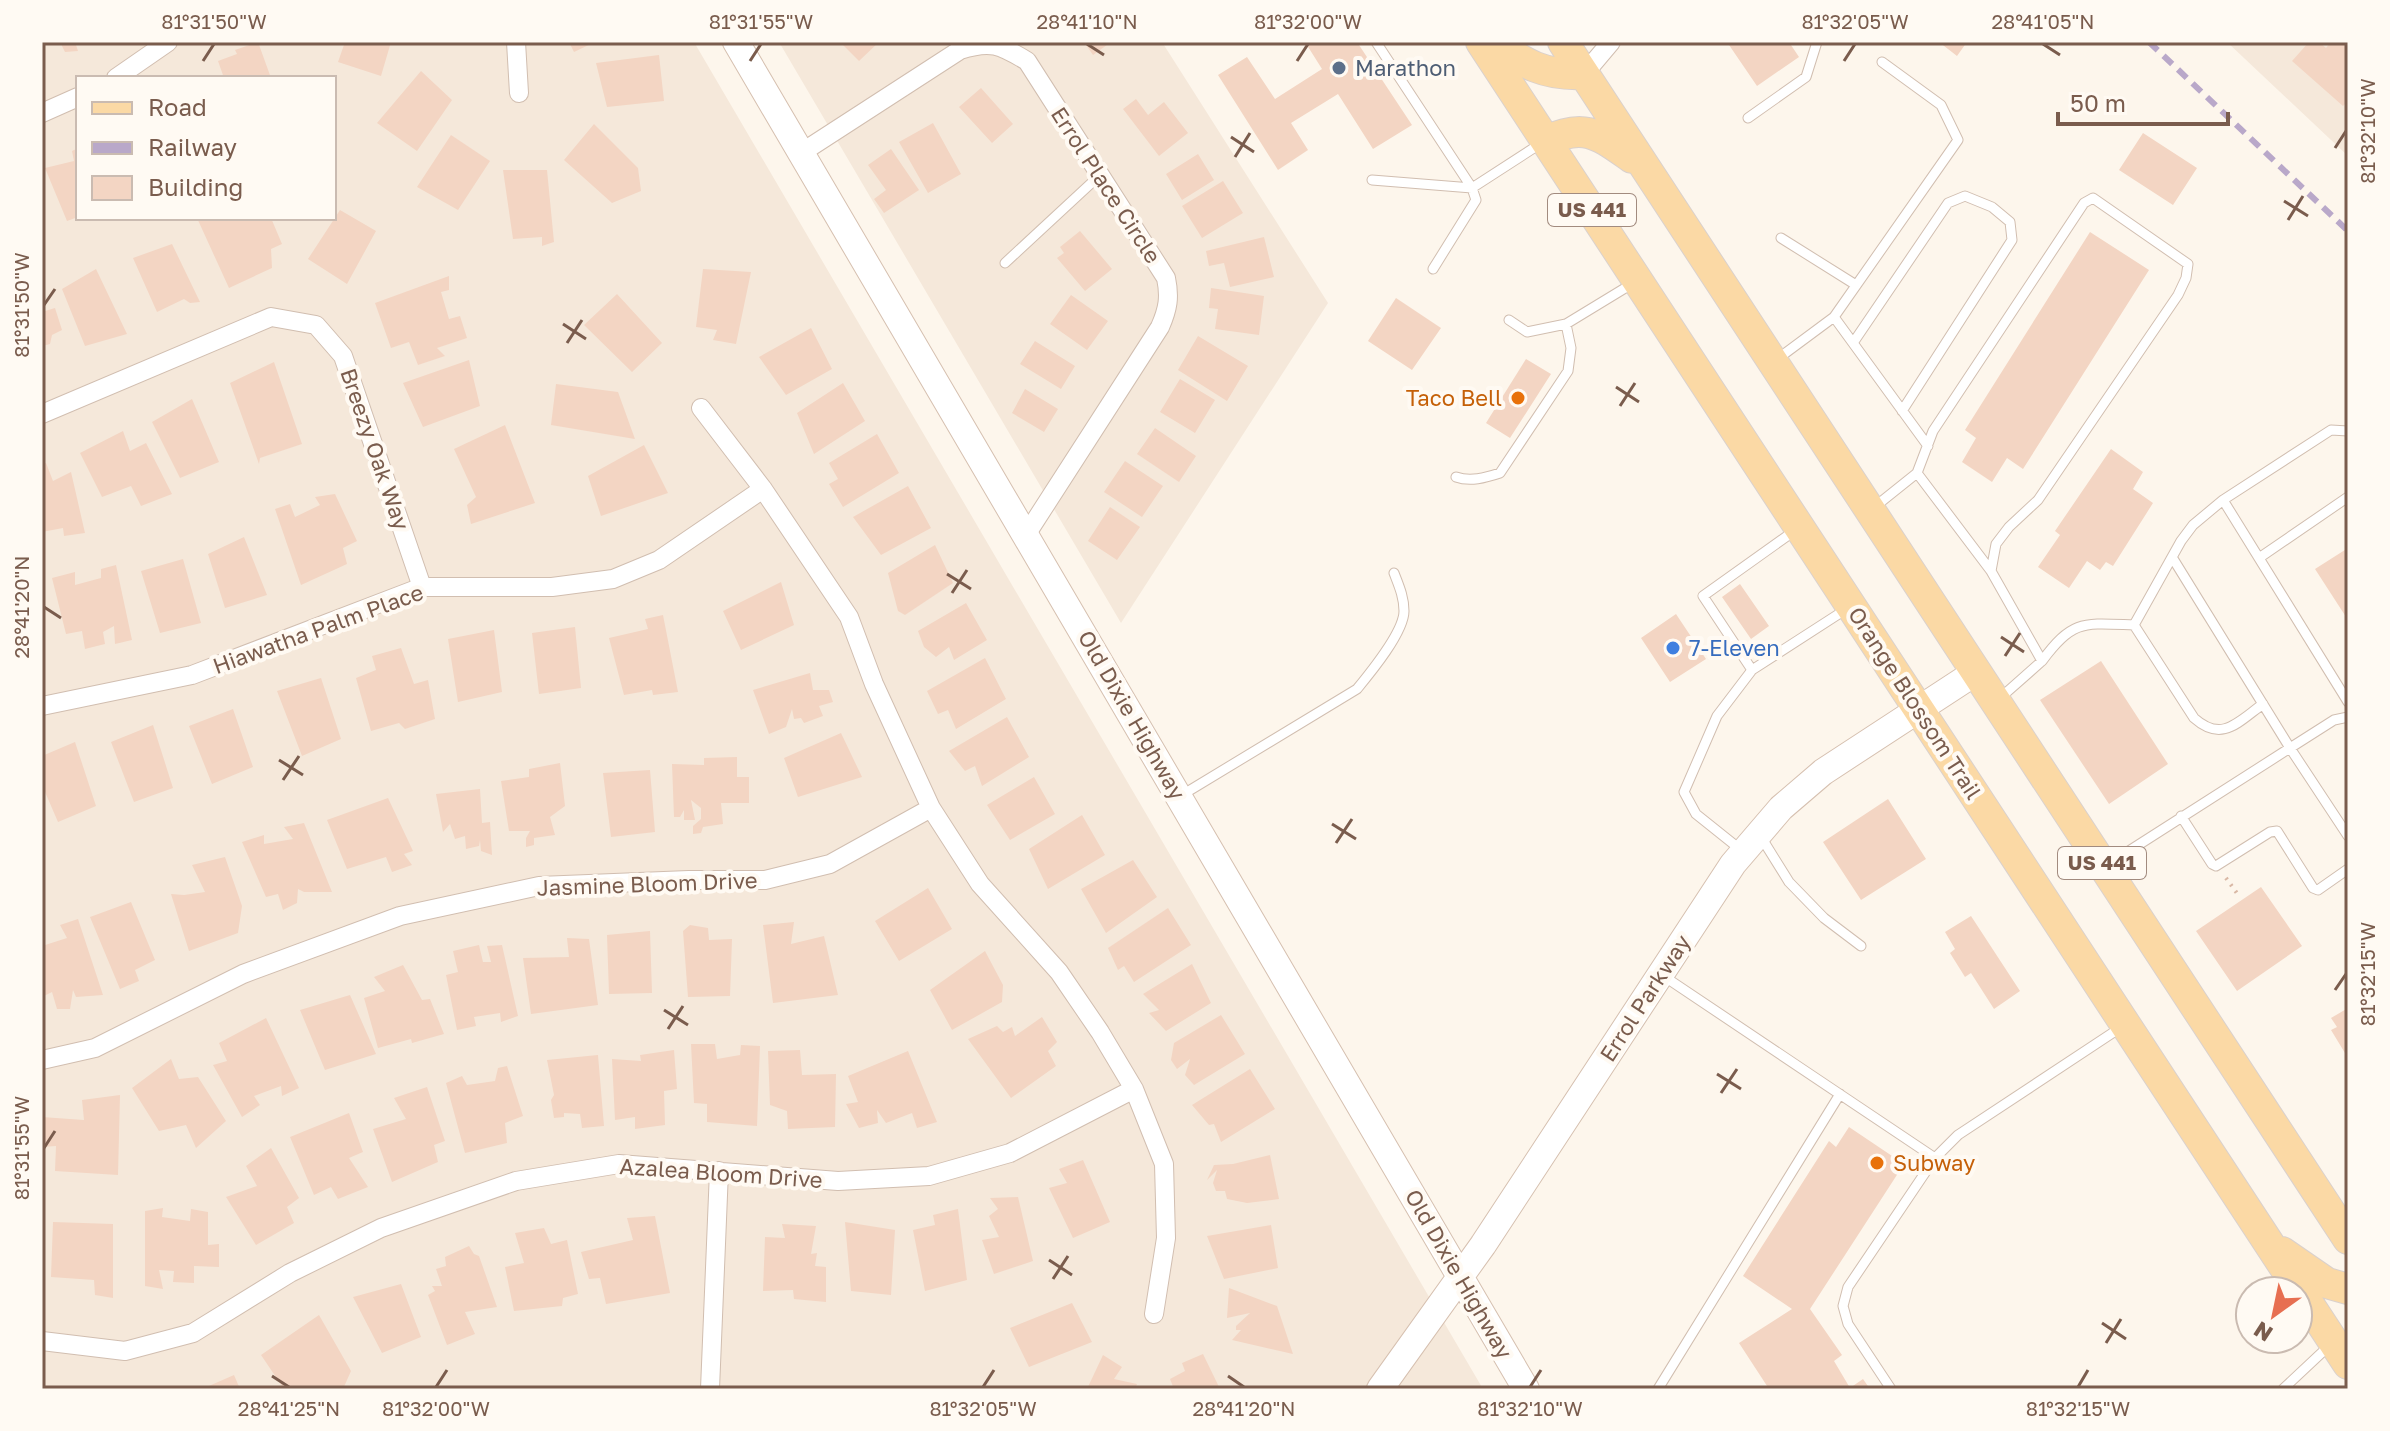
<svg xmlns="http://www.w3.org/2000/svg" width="2390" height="1431" font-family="'Golos Text',sans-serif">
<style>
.residential{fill:#f5e8da;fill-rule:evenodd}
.building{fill:#f3d5c3}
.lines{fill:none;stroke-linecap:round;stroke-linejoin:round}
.lane-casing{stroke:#d1beb0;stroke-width:11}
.street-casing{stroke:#d1beb0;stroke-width:20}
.secondary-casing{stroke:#d6c0b0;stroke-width:28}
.primary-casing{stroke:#dad1cd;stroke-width:32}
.path{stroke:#d9b8a5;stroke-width:4;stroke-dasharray:2 6;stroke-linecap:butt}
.lane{stroke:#fff;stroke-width:9}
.street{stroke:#fff;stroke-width:18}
.secondary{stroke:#fff;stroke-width:26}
.primary{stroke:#fbd9a5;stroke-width:30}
.rail{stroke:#b9a8c9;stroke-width:6;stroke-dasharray:12 8;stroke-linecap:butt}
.ticks{fill:none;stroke:#7a5c4d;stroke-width:3}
.service-dot{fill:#5c6f8a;stroke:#fffaf3;stroke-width:3}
.food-dot{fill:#e8710a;stroke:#fffaf3;stroke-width:3}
.shop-dot{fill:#3f7fe0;stroke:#fffaf3;stroke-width:3}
.labels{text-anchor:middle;stroke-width:8;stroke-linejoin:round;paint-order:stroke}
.shield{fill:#fffaf3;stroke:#a28b7f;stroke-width:2}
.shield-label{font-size:20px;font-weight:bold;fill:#7a5c4d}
.service-label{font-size:22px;fill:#4e5e75;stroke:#fffaf3;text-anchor:start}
.street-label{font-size:22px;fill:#7a5c4d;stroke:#fffaf3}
.food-label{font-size:22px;fill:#c56008;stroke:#fffaf3;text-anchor:end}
.shop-label{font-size:22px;fill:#366cbe;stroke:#fffaf3;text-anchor:start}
.neatline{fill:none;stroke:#7a5c4d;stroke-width:3}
.ticks-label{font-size:20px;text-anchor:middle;fill:#7a5c4d}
</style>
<rect width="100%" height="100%" fill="#fdf6ec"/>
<path class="residential" d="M42,42h652l789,1347h-1441zM78,78h256v140h-256z
M779,42h383l166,261 -207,320z
M2227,42h121v114z"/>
<path class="building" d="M60,42h15l3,9 -13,1z
M258,42l13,36h-47l-6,-17 19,-7 -2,-4z
M345,42h46l-10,34 -43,-14z
M569,42h26l-21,10z
M840,42h39l-20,19z
M1084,42h27l-18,13z
M1305,42h52l55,83 -39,24 -35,-55 -47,29 17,27 -30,20 -60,-95 29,-18 28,42 47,-30z
M1727,42h62l10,15 -42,29z
M1939,42h28l-10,14z
M2309,42h10l7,6 5,-6h17v59l-5,5 -51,-45z
M659,55l5,46 -57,6 -11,-44z
M421,71l31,29 -35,51 -40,-28z
M981,88l32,36 -21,19 -33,-36z
M1136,99l12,16 16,-13 24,31 -29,23 -36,-47z
M933,123l28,51 -33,19 -29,-51z
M594,124l44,44 3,23 -29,12 -48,-43z
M2143,133l54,35 -24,37 -54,-35z
M451,135l39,26 -32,49 -41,-23z
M78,148v69l-11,4 -22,-53 29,-7 -2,-10z
M891,149l28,41 -35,23 -10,-14 12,-9 -18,-25z
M1198,154l16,26 -32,20 -16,-26z
M503,170h44l7,72 -12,4v-9l-29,2z
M1223,181l20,32 -41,25 -20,-32z
M340,210l36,21 -29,53 -39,-25z
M197,218h74l11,26 -11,5 1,19 -43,20z
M1080,231l32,38 -27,22 -28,-33 7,-5 -4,-6z
M2090,232l59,38 -126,199 -16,-11 -15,24 -30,-20 14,-24 -11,-8z
M1264,237l10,40 -44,10 -6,-24 -15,3 -3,-15z
M172,244l28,58 -10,1 -6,-4 -27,13 -24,-54z
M96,269l31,65 -42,12 -23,-57z
M703,269l48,3 -15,72 -23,-4 4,-10 -21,-3z
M449,276v14l-8,2 8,27 11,-3 7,22 -30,10 8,8 -27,9 -9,-23 -18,6 -16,-45z
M1211,288l53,8 -5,39 -44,-6 3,-20 -9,-1z
M617,294l45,49 -30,29 -48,-47z
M1071,295l37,26 -21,29 -37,-26z
M1396,298l45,30 -29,42 -44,-29z
M55,308l7,22 -10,5 -2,9 -8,2v-34z
M811,328l21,41 -46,26 -27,-38z
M1198,336l50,30 -21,35 -49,-31z
M1035,341l40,25 -14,23 -41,-25z
M1526,359l25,15 -41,64 -24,-15z
M469,360l11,46 -57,21 -20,-44z
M274,362l28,82 -42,14 -1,6 -29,-81z
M1180,379l35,21 -20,33 -35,-21z
M843,383l22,38 -51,33 -17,-41z
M556,384l62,8 17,47 -84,-14z
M1025,389l33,20 -14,23 -32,-19z
M192,399l27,63 -39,16 -28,-56z
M505,425l30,78 -64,21 -4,-19 9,-8 -22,-48z
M1155,428l41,28 -17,26 -42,-28z
M123,431l7,20 16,-8 26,51 -31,12 -10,-20 -29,11 -22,-44z
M877,434l22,39 -56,34 -14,-23 9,-5 -9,-16z
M644,445l24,48 -67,23 -13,-40z
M2111,449l32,23 -10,17 20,14 -40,63 -7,-4 -6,8 -13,-9 -18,27 -31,-21 22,-32 -5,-4z
M1125,461l38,25 -21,31 -38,-25z
M46,463l7,18 18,-9 14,61 -21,3 -1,-8 -21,4v-68z
M908,486l23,42 -50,27 -28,-38z
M335,494l22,47 -14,7 4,16 -46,21 -26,-76 15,-5 5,13 25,-12 -5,-8z
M1110,507l30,20 -23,33 -29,-19z
M244,537l23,58 -42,13 -17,-54z
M935,545l18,38 -48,32 -7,-4 -10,-38z
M2348,548v72l-33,-51z
M183,559l18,64 -41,10 -19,-62z
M116,565l16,75 -17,4 -1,-18 -11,6 2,12 -20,5 -3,-18 -16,3 -14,-56 23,-6v13l26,-7v-9z
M781,582l13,43 -53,25 -18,-39z
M1740,584l29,42 -18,13 -29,-42z
M966,603l21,37 -33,20 -5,-13 -13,10 -12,-10 -6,-16z
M1676,614l30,45 -36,23 -29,-44z
M663,615l15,77 -25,3 -1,-5 -28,5 -15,-57 39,-9 -3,-10z
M575,627l6,61 -42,6 -7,-61z
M494,630l8,62 -44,10 -10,-63z
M401,648l13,36 14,-4 7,39 -30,10 -6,-6 -28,8 -15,-53 20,-8 -4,-14z
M985,658l21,41 -50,30 -8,-19 -10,4 -11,-23z
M2101,661l67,103 -59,40 -69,-104z
M810,673l3,17h16l4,12 -14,4 4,10 -19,7 -3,-5 -7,1 -2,-10 -6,18 -17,7 -16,-44z
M321,678l20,61 -39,17 -25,-65z
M233,709l20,58 -41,17 -23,-58z
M1007,717l22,40 -47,29 -7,-20 -10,5 -16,-20z
M153,725l20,63 -39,14 -23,-60z
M841,733l21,44 -64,20 -14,-39z
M75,742l21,64 -38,16 -16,-37v-29z
M737,757v20h12v26h-28l2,21 -20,3 -2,6 -8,1v-8l8,-7v-11l-10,-8 4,20h-11v-10l-4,7h-6l-2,-53 32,1v-7z
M560,763l5,43 -15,11 5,18 -21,3v7l-8,2v-9l4,-7h-21l-8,-50 28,-4v-8z
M650,770l5,62 -44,5 -8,-64z
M1034,777l21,37 -45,26 -23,-35z
M480,789l2,34 8,-1 2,33 -11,-4 -1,-11 -1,6 -13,3 -1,-13 -10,3 -5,-15 -7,8 -7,-38z
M388,798l25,53 -9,3 8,11 -20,7 -6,-15 -39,12 -20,-49z
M1888,799l38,60 -65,41 -38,-58z
M1082,815l23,40 -57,34 -19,-40z
M304,823l28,69h-28l-6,-3 -1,14 -14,7 -5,-16 -12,3 -24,-55 22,-7v9l29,-5 -9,-12z
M225,857l17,49 -4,27 -49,18 -18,-57 13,1 21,-3 -13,-27z
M1133,860l24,37 -51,36 -25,-44z
M2261,887l41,59 -65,45 -41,-60z
M928,888l24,41 -53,32 -24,-40z
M131,902l24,58 -20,10 4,11 -19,8 -30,-72z
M1168,908l23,37 -57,37 -10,-16 -6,4 -10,-22z
M1971,916l49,75 -26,18 -23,-36 -6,4 -15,-24 5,-4 -10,-17z
M78,919l25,76 -27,2 -3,-7 -3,19h-13l-5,-17 -10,5v-51l25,-8 -7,-13z
M794,922l-3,22 33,-8 14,59 -65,8 -10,-78z
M690,925l18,3 1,12 23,-1 -2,57 -42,1 -5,-66z
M650,931l2,62 -43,1 -2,-59z
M567,938l22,1 9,66 -67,9 -8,-56 46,-1z
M479,945l4,17h8l-4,-16 15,-1 16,71 -17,6 -1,-9 -26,4 2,9 -19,4 -11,-55 12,-3 -5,-21z
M985,951l18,34 -1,17 -50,28 -22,-40z
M1192,964l19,39 -45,28 -17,-18 10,-3 -16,-16z
M403,965l19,35 8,-1 14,35 -32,9 -1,-4 -33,9 -14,-50 21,-7 -11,-14z
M350,995l26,59 -51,16 -25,-60z
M2348,1008v50l-17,-28 6,-3 -6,-9z
M1221,1015l24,39 -51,31 -9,-10 5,-16 -13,10 -6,-9 3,-17z
M1042,1017l15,25 -9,9 8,15 -45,32 -43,-59 29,-13 6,6 9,-5 3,9z
M266,1018l33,70 -17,8 -1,-10 -27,10 6,9 -18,12 -29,-52 14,-4 -8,-18z
M691,1044h24l2,15 23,-4 1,-10 19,1 -3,80 -50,-4v-18l-13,-1z
M674,1050l3,39 -13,2 1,34 -30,4v-12l-20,3 -3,-61 29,2 -1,-6z
M800,1050l2,25 34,-1 -1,53 -47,2 -1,-18 -17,-6 -2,-54z
M908,1051l29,71 -20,6 -5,-15 -26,10 -9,-13 1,13 -19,5 -13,-24 12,-2 -10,-26z
M598,1055l6,71 -22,2 -2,-14 -16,-1v4l-10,1 -3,-18 3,-5 -7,-35z
M171,1059l8,20 19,-2 28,44 -30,27 -10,-23 -27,6 -27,-43z
M507,1066l16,50 -18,7 2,20 -42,10 -19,-70 16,-7 5,9 28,-4 3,-13z
M1250,1069l25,40 -54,33 -7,-18 -5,1 -17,-20z
M427,1087l18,54 -11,4 4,17 -46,20 -19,-53 33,-10 -12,-21z
M120,1095l-2,80 -63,-4 1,-25 -14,1v-30l42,3 -2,-20z
M349,1113l14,39 -14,6 19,29 -30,12 -7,-12 -17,8 -24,-58z
M1849,1127l55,37 -94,145 32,46 -8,6 16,27 13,-9 7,10h-101l-30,-46 53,-34 -49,-33 86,-135 7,6z
M271,1148l28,50 -12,9 7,16 -38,22 -30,-48 31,-11 -11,-20z
M1270,1155l9,44 -32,4 -20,-4 -2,-8h-9l-3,-8 4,-13 -10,10 7,-15 19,-1z
M1083,1160l27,62 -37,16 -24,-50 18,-5 -8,-14z
M1018,1197l15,64 -39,13 -12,-34 17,-3 -10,-21 9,-7 -8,-11z
M163,1208l-1,9 28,4 1,-12 17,3v33l11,-1v23l-25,-1v17l-21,-1 1,-11 -15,-1 4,19 -18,-3v-75z
M958,1209l9,71 -42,11 -12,-61 22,-5 -2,-10z
M655,1216l15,77 -64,11 -6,-26 -11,1 -8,-27 52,-12 -6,-22z
M53,1222l60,2v74l-18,-3 -1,-15 -43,-3z
M845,1222l50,8 -4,65 -40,-4z
M782,1224l34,2 -5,28 6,-1 -2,13 11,1v35l-32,-3 -1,-9 -30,1 2,-54 20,1z
M1271,1225l7,43 -54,11 -17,-43z
M544,1228l7,16 16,-4 11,54 -15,4 -1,8 -48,5 -9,-44 19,-4 -9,-30z
M469,1246l5,8 5,2 18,51 -32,5 10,22 -28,11 -19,-50 7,-4 -3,-5h10l-6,-17 10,-3 -1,-9z
M401,1284l20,53 -39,16 -29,-56z
M1229,1288l48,18 16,48 -61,-14 9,-10h-5v-4l14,-13 -23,5z
M1072,1303l20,39 -63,25 -19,-39z
M319,1315l32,56 -8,18h-59l-23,-34z
M1203,1354l17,35h-46l-4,-10 15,-8 -3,-8z
M1103,1355l19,12 -8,12 23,5 -2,5h-48z
M234,1375l6,14h-38z"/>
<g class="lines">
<g class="lane-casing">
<path id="lane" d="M1376,42l96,146 4,12 -43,69
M1748,118l58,-41 11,-35
M1372,180l100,8 71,-46
M1781,238l75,47
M1005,263l95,-88
M1834,317l94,129
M1509,320l18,12 39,-8 69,-42
M1853,343l95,-140 17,-7 27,11 18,15 2,18 -110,171
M1776,360l58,-43 124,-177 -17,-35 -59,-43
M1917,473l74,98
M1456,477c14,5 29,1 44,-4l68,-102 3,-23 -5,-24
M2223,500l108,-70 17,1
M1872,509l45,-36 16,-42 151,-228 9,-5 95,66 -2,14 -8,17 -140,205 -29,27 -13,17 -5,27 51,90 -43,38
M2172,557l118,191 44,-28 14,-3
M2259,558l89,-61
M2134,625l60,93c28,25 44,4 69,-14
M2042,661c31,-42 42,-38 92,-36l47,-84 12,-16 30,-25 125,202
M1752,670l-49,-74 94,-67
M1182,795l175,-106c14,-17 47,-57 47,-78 0,-14 -5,-25 -10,-38
M2181,816l31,48 4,2 54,-34 7,-1 36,57 5,2 30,-21
M1761,837l28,45 35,36 37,28
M1741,850l-45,-36 -12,-22 33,-76 35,-46 96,-62
M2107,865l183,-117 58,88
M1662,975l273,183
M1658,1389l182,-295
M1891,1389l-43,-65 -5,-18 5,-19 87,-129 23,-23 165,-109
M2283,1389l48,-45"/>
</g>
<g class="street-casing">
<path id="street" d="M516,42l3,51
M1584,74l27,-32
M116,78l52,-36
M42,113l36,-16
M801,153l159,-103c31,-10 40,-5 67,11l139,217c4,19 2,31 -6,49l-134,208
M701,408l62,81 86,128 25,67 57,124 49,76 79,88 41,60 34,57 30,75 2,74 -12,76
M42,414l229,-97 45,8 27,31 79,231
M42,706l150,-31 230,-88h130l61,-8 46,-19 104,-71
M42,1060l53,-12 148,-74 157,-58 139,-30 150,-6h76l65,-16 101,-56
M42,1341l83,10 68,-18 97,-60 91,-45 135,-47 103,-17 219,17 91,-5 81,-23 124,-64
M710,1389l9,-218"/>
</g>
<g class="secondary-casing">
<path id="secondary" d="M736,42l790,1347
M1380,1389l103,-144 250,-381 48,-56 42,-36 153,-100"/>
</g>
<g class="primary-casing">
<path id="primary" d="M1481,42l867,1322
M1493,42c32,22 51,34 91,32
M1563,42l785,1197
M1546,141c39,-19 53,-6 86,17
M2282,1252l45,31 21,6"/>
</g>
<path class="path" d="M2226,878l13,18"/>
<use href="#lane" class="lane"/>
<use href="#street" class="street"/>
<use href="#secondary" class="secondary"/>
<use href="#primary" class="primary"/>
<path class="rail" d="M2149,42l199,189"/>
</g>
<path class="ticks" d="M1087,44l17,11M2043,44l17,11M203,61l11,-17M750,61l11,-17M1297,61l11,-17M1844,61l11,-17M1231,137l23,15M2335,148l11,-17M1235,157l15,-24M2284,201l24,15M2288,220l15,-24M44,305l11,-16M563,324l23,15M567,343l15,-23M1616,387l23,15M1620,406l15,-23M947,574l24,15M952,593l15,-23M44,607l17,11M2001,637l23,15M2005,656l15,-23M279,760l24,15M283,780l16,-24M1332,824l24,15M1336,843l16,-24M2335,990l11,-16M664,1010l24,15M668,1029l15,-23M1717,1074l24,15M1721,1093l16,-24M44,1148l11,-17M1049,1260l23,15M1053,1279l15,-23M2102,1323l24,16M2106,1343l15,-24M272,1376l17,11M1228,1376l16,11M436,1387l11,-17M983,1387l11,-17M1530,1387l11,-17M2078,1387l10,-17"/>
<circle class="service-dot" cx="1339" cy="68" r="8"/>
<g class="food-dot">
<circle cx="1518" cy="398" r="8"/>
<circle cx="1877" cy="1163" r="8"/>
</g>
<circle class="shop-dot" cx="1673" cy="648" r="8"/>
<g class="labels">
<g class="shield">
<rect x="1548" y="194" width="88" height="32" rx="6"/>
<rect x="2058" y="847" width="88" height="32" rx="6"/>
</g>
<g class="shield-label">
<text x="1592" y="217">US 441</text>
<text x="2102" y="870">US 441</text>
</g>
<g class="service-label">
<text x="1355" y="76">Marathon</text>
</g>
<g class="street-label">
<text transform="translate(1106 185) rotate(57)" y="8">Errol Place Circle</text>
<text transform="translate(375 449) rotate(71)" y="8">Breezy Oak Way</text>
<text transform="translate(318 629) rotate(-20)" y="8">Hiawatha Palm Place</text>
<text transform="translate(1915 703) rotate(57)" y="8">Orange Blossom Trail</text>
<text transform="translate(1132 715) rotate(60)" y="8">Old Dixie Highway</text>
<text transform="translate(647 884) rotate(-2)" y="8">Jasmine Bloom Drive</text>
<text transform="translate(1645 998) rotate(-57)" y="8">Errol Parkway</text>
<text transform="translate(721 1173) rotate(4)" y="8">Azalea Bloom Drive</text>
<text transform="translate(1459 1274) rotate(60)" y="8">Old Dixie Highway</text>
</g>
<g class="food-label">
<text x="1502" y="406">Taco Bell</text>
<text x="1893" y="1171" text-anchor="start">Subway</text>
</g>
<g class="shop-label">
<text x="1689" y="656">7-Eleven</text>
</g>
</g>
<rect width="2390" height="1431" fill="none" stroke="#fffaf3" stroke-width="88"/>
<rect x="76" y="76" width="260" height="144" fill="#fffaf3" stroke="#cabbb1" stroke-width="2"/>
<rect x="92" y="102" width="40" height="12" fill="#fbd9a5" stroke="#cabbb1" stroke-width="2"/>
<text x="148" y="116" font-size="24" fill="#7a5c4d">Road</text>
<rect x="92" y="142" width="40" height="12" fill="#b9a8c9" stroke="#cabbb1" stroke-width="2"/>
<text x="148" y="156" font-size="24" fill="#7a5c4d">Railway</text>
<rect x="92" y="176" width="40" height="24" fill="#f3d5c3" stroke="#cabbb1" stroke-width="2"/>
<text x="148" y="196" font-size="24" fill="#7a5c4d">Building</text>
<g transform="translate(2274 1315) rotate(213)"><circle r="38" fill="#fffaf3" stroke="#cabbb1" stroke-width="2"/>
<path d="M0-6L14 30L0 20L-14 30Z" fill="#e76f51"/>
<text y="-12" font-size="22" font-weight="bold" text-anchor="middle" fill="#7a5c4d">N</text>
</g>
<path d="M2058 112v12h170v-12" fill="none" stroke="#7a5c4d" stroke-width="4"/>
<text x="2070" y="112" font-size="24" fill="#7a5c4d" stroke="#fffaf3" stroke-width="6" paint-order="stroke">50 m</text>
<rect x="44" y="44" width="2302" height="1343" class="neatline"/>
<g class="ticks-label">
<text x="214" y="29">81°31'50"W</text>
<text x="761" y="29">81°31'55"W</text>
<text x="1087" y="29">28°41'10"N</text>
<text x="1308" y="29">81°32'00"W</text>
<text x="1855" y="29">81°32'05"W</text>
<text x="2043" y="29">28°41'05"N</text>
<text transform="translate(2368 131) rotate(-90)" y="7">81°32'10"W</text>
<text transform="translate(22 305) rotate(-90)" y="7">81°31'50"W</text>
<text transform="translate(22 607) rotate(-90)" y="7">28°41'20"N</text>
<text transform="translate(2368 974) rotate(-90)" y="7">81°32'15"W</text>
<text transform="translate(22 1148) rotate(-90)" y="7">81°31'55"W</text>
<text x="289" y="1416">28°41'25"N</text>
<text x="436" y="1416">81°32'00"W</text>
<text x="983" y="1416">81°32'05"W</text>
<text x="1244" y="1416">28°41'20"N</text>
<text x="1530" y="1416">81°32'10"W</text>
<text x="2078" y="1416">81°32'15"W</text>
</g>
</svg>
